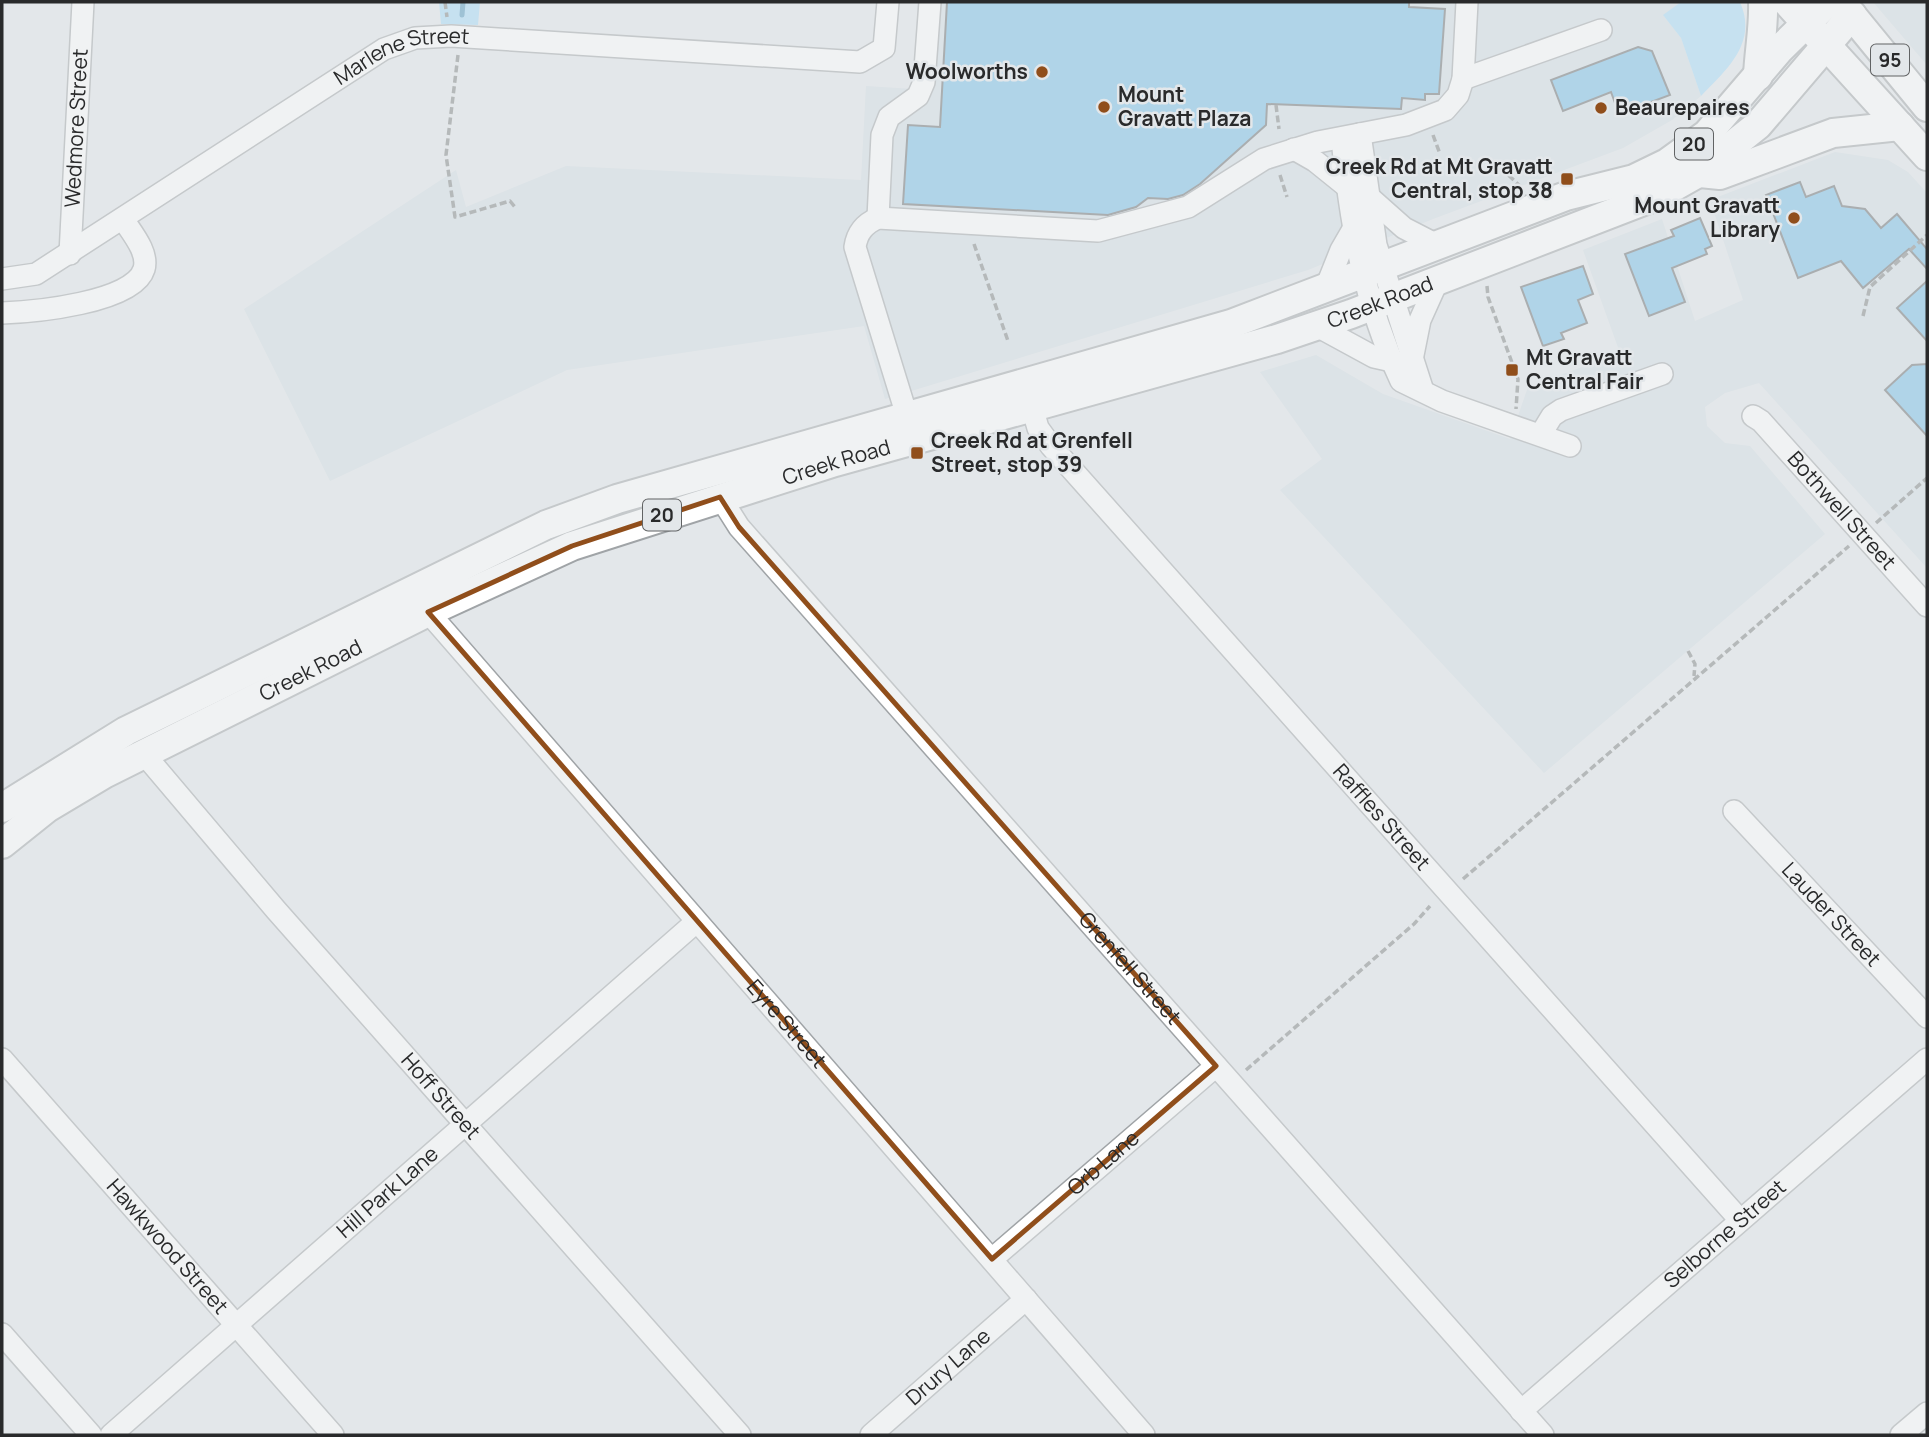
<svg xmlns="http://www.w3.org/2000/svg" width="1929" height="1437" font-family="Manrope,sans-serif">
<style>
.built{fill:#d2dde4}
.green{fill:#a3d9f8}
.lines{fill:none;stroke-linecap:round;stroke-linejoin:round}
.stream{stroke:#4a94bc;stroke-width:5}
.building{fill:#72bce6;stroke:#65696b;stroke-width:2}
.minor-casing{stroke:#a0a4a7;stroke-width:24}
.major-casing{stroke:#a0a4a7;stroke-width:32}
.path{stroke:#7d8081;stroke-width:3.5;stroke-dasharray:7 3.5;stroke-linecap:butt}
.minor{stroke:#fff;stroke-width:21}
.major{stroke:#fff;stroke-width:28}
.marked{fill:none;stroke:#904e1b;stroke-width:5;stroke-linejoin:round}
.poi-dot{fill:#904e1b;stroke:#e3e7ea;stroke-width:2.5}
.labels{text-anchor:middle;stroke-width:5;stroke-linejoin:round;paint-order:stroke}
.shield{fill:#e3e7ea;stroke:#616364;stroke-width:2}
.shield-label{font-size:19px;font-weight:bold;fill:#292a2b}
.street-label{font-size:21px;fill:#292a2b;stroke:#e3e7ea}
.poi-label{font-size:21px;font-weight:bold;fill:#292a2b;stroke:#e3e7ea;text-anchor:start}
</style>
<rect width="100%" height="100%" fill="#e3e7ea"/>
<path class="built" d="M918,2h763l-17,14 17,22 20,58 -29,24 -49,28 -190,71 -125,51 -423,129 -21,-73 -297,44 -237,111 -86,-172 212,-139 10,37 100,-41 295,14 5,-94 47,3z
M1873,2h54v63z
M1835,152l53,8 20,12 19,21v375l-168,-185 -34,10 -20,14 2,19 18,17 25,3 75,88 -281,239 -264,-283 42,-31 -62,-87 56,-17 67,39 127,45 18,-52 92,-34 -37,-103 79,-31 33,102 48,-21 -33,-100z"/>
<path class="green" d="M439,2h41l-2,23 -37,-1z
M1681,2h59c18,41 -13,67 -39,94l-20,-58 -18,-23z"/>
<g class="lines">
<path class="stream" d="M462,15l1,-13"/>
</g>
<path class="building" d="M947,2h462v5l36,2 -6,85h-14v6l-23,-2 -1,11 -134,-5 -1,21 -66,59 -17,11 -15,4 -20,-1 -12,9 -28,8 -205,-11 5,-79 32,2z
M1638,47l14,4 18,44 -51,19 -8,-22 -48,19 -12,-31z
M1800,182l6,15 28,-11 8,20 23,3 16,19 16,-14 30,35v20l-18,-20 -46,39 -22,-27 -43,17 -32,-83z
M1700,218l12,28 -7,3 2,5 -35,14 13,34 -36,14 -24,-62 49,-18 -3,-6z
M1583,266l10,28 -15,6 9,23 -26,10 3,6 -21,7 -22,-59z
M1927,281v60l-30,-33z
M1927,364v72l-42,-46 27,-25z"/>
<g class="lines">
<g class="minor-casing">
<g id="minor">
<path d="M1463,79l138,-49"/>
<path d="M1360,134l16,111 47,146"/>
<path d="M1342,138c8,85 22,164 59,243l41,20 128,45"/>
<path d="M1294,149l21,12 31,25"/>
<path d="M1368,196l36,32 35,18"/>
<path d="M878,218l4,-83 7,-18 29,-21 6,-14 6,-80"/>
<path id="s1" d="M70,254l13,-252"/>
<path id="s2" d="M2,279l34,-5 348,-225 31,-11 36,-2 409,26 24,-14 4,-46"/>
<path d="M1325,290l16,-40 11,-19"/>
<path d="M2,313c30,-1 132,-10 142,-44 5,-17 -13,-37 -21,-50"/>
<path d="M1317,326l57,31 18,4"/>
<path d="M1413,355l7,-35 18,-40"/>
<path id="s3" d="M1032,407l6,21 13,18 689,774"/>
<path d="M907,416l-52,-169c2,-14 9,-23 23,-29l220,13 90,-24 76,-48 54,-17 88,-17 39,-15 13,-15 5,-16 4,-77"/>
<path id="s4" d="M1753,416l8,5 166,185"/>
<path d="M1541,434l11,-18 9,-6 101,-36"/>
<path id="s5" d="M720,497l19,30 804,908"/>
<path id="s6" d="M428,612l716,823"/>
<path id="s7" d="M144,754l132,156 464,525"/>
<path id="s8" d="M1734,811l193,206"/>
<path id="s9" d="M2,1059l331,376"/>
<path id="s10" d="M992,1259l224,-193"/>
<path d="M2,1334l89,101"/>
<path id="s11" d="M1521,1411l406,-352"/>
<path id="s12" d="M111,1435l585,-513"/>
<path id="s13" d="M871,1435l155,-136"/>
<path d="M1901,1435l26,-22"/>
</g>
</g>
<g class="major-casing">
<g id="major">
<path d="M1787,2l140,154"/>
<path d="M1841,2l86,105"/>
<path d="M1758,76c1,-25 6,-49 5,-74"/>
<path d="M1700,173l20,2 113,-42 67,-7"/>
<path d="M2,808l124,-77 420,-206 71,-26 614,-175 335,-128 68,-17 33,-16 40,-29 73,-85 48,-47"/>
<path id="s14" d="M2,844l45,-36 57,-34 324,-162 144,-66 263,-84 442,-123 74,-25 308,-119 39,-22 60,-48 94,-110"/>
</g>
</g>
<path class="path" d="M445,2l2,15
M458,55l-12,100 9,62 55,-16 5,6
M1276,105l3,24
M1433,135l7,19
M1501,168l21,20
M1280,175l7,22
M974,244l34,97
M1487,286l1,11 30,82 -2,30
M1863,316l7,-29 57,-52
M1876,523l51,-45
M1688,651l7,13 -1,12
M1463,879l386,-333
M1246,1070l168,-146 16,-18"/>
<use href="#minor" class="minor"/>
<use href="#major" class="major"/>
</g>
<path d="M0 0H1929V1437H0ZM720,497l19,30 477,539 -224,193 -564,-647 144,-66z" fill="#e3e7ea" fill-opacity=".55" fill-rule="evenodd"/>
<path class="marked" d="M720,497l19,30 477,539 -224,193 -564,-647 144,-66z"/>
<g class="poi-dot">
<circle cx="1042" cy="72" r="7"/>
<circle cx="1104" cy="107" r="7"/>
<circle cx="1601" cy="108" r="7"/>
<rect x="1560" y="172" width="14" height="14" rx="3.5"/>
<circle cx="1794" cy="218" r="7"/>
<rect x="1505" y="363" width="14" height="14" rx="3.5"/>
<rect x="910" y="446" width="14" height="14" rx="3.5"/>
</g>
<g class="labels">
<g class="shield">
<rect x="1871" y="44.5" width="38" height="31" rx="5"/>
<rect x="1675" y="128.5" width="38" height="31" rx="5"/>
<rect x="643" y="499.5" width="38" height="31" rx="5"/>
</g>
<g class="shield-label">
<text x="1890" y="67">95</text>
<text x="1694" y="151">20</text>
<text x="662" y="522">20</text>
</g>
<g class="street-label">
<text dy="7" stroke="none"><textPath href="#s2" startOffset="464">Marlene Street</textPath></text>
<text dy="7" stroke="none"><textPath href="#s1" startOffset="126">Wedmore Street</textPath></text>
<text dy="7" stroke="none"><textPath href="#s14" startOffset="1489">Creek Road</textPath></text>
<text dy="7" stroke="none"><textPath href="#s14" startOffset="922">Creek Road</textPath></text>
<text dy="7" stroke="none"><textPath href="#s4" startOffset="130">Bothwell Street</textPath></text>
<text dy="7" stroke="none"><textPath href="#s14" startOffset="355">Creek Road</textPath></text>
<text dy="7" stroke="none"><textPath href="#s3" startOffset="541">Raffles Street</textPath></text>
<text dy="7" stroke="none"><textPath href="#s8" startOffset="142">Lauder Street</textPath></text>
<text dy="7" stroke="none"><textPath href="#s5" startOffset="625">Grenfell Street</textPath></text>
<text dy="7" stroke="none"><textPath href="#s6" startOffset="546">Eyre Street</textPath></text>
<text dy="7" stroke="none"><textPath href="#s7" startOffset="453">Hoff Street</textPath></text>
<text dy="7" stroke="none"><textPath href="#s10" startOffset="147">Orb Lane</textPath></text>
<text dy="7" stroke="none"><textPath href="#s12" startOffset="368">Hill Park Lane</textPath></text>
<text dy="7" stroke="none"><textPath href="#s11" startOffset="270">Selborne Street</textPath></text>
<text dy="7" stroke="none"><textPath href="#s9" startOffset="250">Hawkwood Street</textPath></text>
<text dy="7" stroke="none"><textPath href="#s13" startOffset="103">Drury Lane</textPath></text>
</g>
<g class="poi-label">
<text x="1028" y="79" text-anchor="end">Woolworths</text>
<text x="1118" y="102">Mount<tspan x="1118" dy="24">Gravatt Plaza</tspan></text>
<text x="1615" y="115">Beaurepaires</text>
<text x="1553" y="174" text-anchor="end">Creek Rd at Mt Gravatt<tspan x="1553" dy="24">Central, stop 38</tspan></text>
<text x="1780" y="213" text-anchor="end">Mount Gravatt<tspan x="1780" dy="24">Library</tspan></text>
<text x="1526" y="365">Mt Gravatt<tspan x="1526" dy="24">Central Fair</tspan></text>
<text x="931" y="448">Creek Rd at Grenfell<tspan x="931" dy="24">Street, stop 39</tspan></text>
</g>
</g>
<rect width="1929" height="1437" fill="none" stroke="#292a2b" stroke-width="7"/>
</svg>
